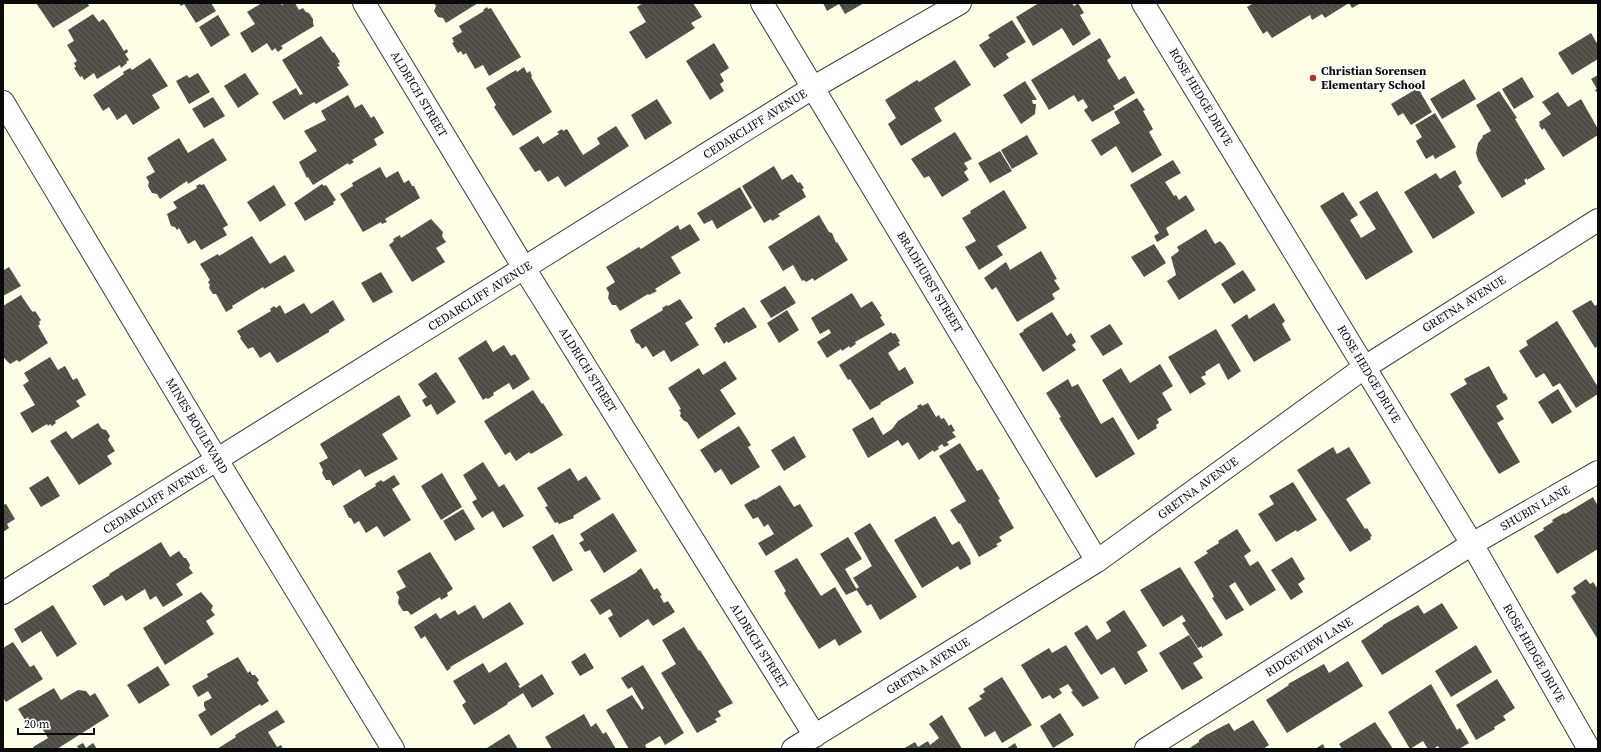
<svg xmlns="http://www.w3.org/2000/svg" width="1601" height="752" font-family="'Source Serif 4',serif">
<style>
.building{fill:url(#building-back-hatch)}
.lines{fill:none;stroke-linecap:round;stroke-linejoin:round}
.minor-casing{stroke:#3d3d3d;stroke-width:24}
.minor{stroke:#fff;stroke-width:22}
.poi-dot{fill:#bb3020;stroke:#fff;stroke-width:1.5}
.labels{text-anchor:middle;stroke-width:4;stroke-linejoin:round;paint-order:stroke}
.poi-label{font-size:12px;font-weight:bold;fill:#0a0a0a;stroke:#fff;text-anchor:start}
.street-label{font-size:12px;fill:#0a0a0a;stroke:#fff}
</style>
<defs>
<pattern id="building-back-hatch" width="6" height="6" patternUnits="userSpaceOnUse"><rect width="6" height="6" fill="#524c46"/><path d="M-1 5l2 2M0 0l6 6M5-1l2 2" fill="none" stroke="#66615c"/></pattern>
</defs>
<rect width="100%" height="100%" fill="#fffee6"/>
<path class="building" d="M36,3h54l-2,1 1,2 -36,22z
M179,3h32l5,8 -20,12 -12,-19 -3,2z
M262,3h19l1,2 3,-2h10l4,7 4,-2 3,4 3,1 4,6v4l1,3 -33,20 2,2 -5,4 -3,-4 -3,3 -5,-8 -15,10 -12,-20 15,-9 -8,-12z
M434,3h44l-32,20 -3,-5 -5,-1 -4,-6 2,-5z
M643,3h50l9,14 -11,6 4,5 -49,31 -17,-27 17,-10 -9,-15z
M823,3h41l-19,11 -6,-10 -12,7z
M1039,3h33l2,3 4,-3 6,10 -4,2 11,19 -18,12 -11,-18 -29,18 -17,-29z
M1251,3h110l-9,5 -3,-5 -24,15 -3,-4 -10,6 -2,-5 -38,23 -5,-7 -4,3 -16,-27 5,-3z
M487,7l1,2 3,-1 30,49 -32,19 -6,-11 -8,4 -9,-16 -3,2 -2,-4 -3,2 -6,-10 2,-1 -2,-4 10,-6 -3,-6 25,-15 -1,-1z
M93,14l6,8 4,-3 3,3 18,29 3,-2 1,3 -3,2 4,6 -3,2 1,1 -6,5 -1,-3 -23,14 -3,-6 -10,7 -2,-4 -2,1 -6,-9 2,-1 -2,-4 3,-2 -10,-16 7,-4 -6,-11z
M218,15l12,20 -19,12 -12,-20z
M1012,20l14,22 -20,12 3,4 -15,10 -15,-23 11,-7 -2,-3z
M1591,33l7,12v14l-26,16 -14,-22z
M321,36l12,17 1,-1 6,10 -2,1 2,3 -3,1 12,18 -33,19 -2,-2 -30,18 -12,-18 24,-14 4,7 3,-1 -21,-34z
M1100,38l11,19 -4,3 12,20 6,-4 10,17 -22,13 2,3 -23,13 -8,-12 4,-3 -5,-8 -5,3 -4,-7 -25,15 -18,-30z
M714,43l15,25 -9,6 4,7 -4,3 4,7 -14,9 -24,-39z
M150,58l18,28 -16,9 8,13 -27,17 -7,-11 -9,6 -8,-13 -6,4 -10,-16 31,-21 -1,-2 7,-4 2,2z
M955,60l16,25 -37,23 8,13 -41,25 -13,-22 8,-6 -11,-18 32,-20 2,2z
M524,67l3,6 3,-2 2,5 -1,1 21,35 -39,24 -19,-29 2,-2 -10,-17 30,-18 1,2z
M198,73l12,19 -21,12 -13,-23 11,-6 2,3z
M245,73l14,21 -21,14 -14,-22z
M1598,75v19l-3,-4 2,-1 -6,-10z
M1522,77l12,20 -20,12 -12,-20z
M1464,79l12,20 -34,20 -12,-20z
M1025,81l12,19h-5l1,4h3l-1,10 -14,10 -18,-29z
M1418,88l14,24 -21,13 -8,-12 -5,3 -7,-12z
M1499,91l18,27 -2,1 30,50 -18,11v-2l-3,2 2,4 -24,14 -24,-38 -2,-7 2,-10 5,-6 -1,-1 9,-5 -15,-26z
M1558,92l10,15 13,-8 17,30v6l-35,22 -19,-29 -2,2 -3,-5 1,-1 -1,-2 12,-8 -9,-12z
M348,95l7,13 7,-4 9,14 3,-2 10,17 -10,6 3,6 -25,15 2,2 -5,3 -1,-2 -35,22 -5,-8 -1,1 -8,-16 18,-11 -13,-20 22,-11 -5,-9z
M213,97l12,19 -21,12 -12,-19z
M1137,98l8,12 -2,1 10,18 -4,3 13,23 -30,18 -16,-27 -15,10 -10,-16 29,-17 -6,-11z
M657,99l15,24 -27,17 -14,-25z
M1435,113l21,34 -21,12 -2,-4 -7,4 -10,-18 6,-4 -7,-12z
M616,126l13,20 -64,41 -7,-11 -10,6 -8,-12 -5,2 -16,-24 19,-12 5,8 16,-10 -2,-2 5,-3 1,2 4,-2 16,26 17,-11 -3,-6z
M955,132l17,27 -8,4 4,6 -4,3 5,8 -27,17 -13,-21 -5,2 -13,-19z
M1027,135l11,19 -26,15 -11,-19z
M179,138l9,15 25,-15 14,22 -39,24 -1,-3 -27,18 -3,-5 -5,-1 -4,-7 1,-4 -3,-5 9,-5 -8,-14z
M1000,151l12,20 -22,12 -12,-20z
M1173,160l8,13 -16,9 9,14 2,-1 3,5 7,-5 9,15 -29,18 3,7 -12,7 -3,-6 5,-3 -29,-48z
M774,166l8,14 10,-6 6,9 2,-1 4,6 -2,1 4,8 -28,17 2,2 -8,5 -1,-2 -7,4 -22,-37z
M380,167l6,11 12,-7 6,12 5,-3 3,6h2l6,12 -35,21 2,3 -5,2 -1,-2 -18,10 -23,-38 13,-8 -1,-3z
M1455,170l7,13 -4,3 17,27 -42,26 -29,-47 32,-19 4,6z
M200,184l1,1 3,-1 24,41 -5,3 4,7 -26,15 -6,-10 -7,4 -9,-16 -2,2 -2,-3 -4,-1 -4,-12 10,-6 -4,-6 24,-14 -1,-2z
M322,184l2,2 2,-1 10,15 -3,2 1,2 -29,17 -11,-18z
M274,185l12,20 -26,17 -13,-20z
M740,187l12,21 -35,21 -5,-9 -8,4 -7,-11z
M1004,190l23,38 -30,18 6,9 -24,15 -14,-23 11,-6 -14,-23 9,-5 -1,-2z
M1377,191l36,61 -47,28 -46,-74 23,-14 15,23 -8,5 11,18 15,-9 -17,-27z
M819,215l10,17 3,1 4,10 1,-1 11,18 -34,21 -1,-3 -7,4 -2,-2 -2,1 -9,-16 -10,6 -15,-24z
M431,219l12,13 -1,4 4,6 -10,6 9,14 -33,20 -23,-37 5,-4 -1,-2 7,-4 1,3z
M690,224l10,16 -29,17 10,16 -26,16 2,2 -8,4 -1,-1 -28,17 -4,-6h-4l-4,-7 1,-5 -3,-5 9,-6 -9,-15 33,-20 2,2 37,-24 2,5z
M1206,229l9,15 5,-3 4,4 12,19 -57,36 -12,-19 9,-6 -5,-18 8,-6 -2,-4z
M252,236l18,28 15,-9 10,16 -31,18 -1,-2 -31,19 1,2 -7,4 -10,-18h-3l-4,-6 1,-3 -2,-3 2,-2 -10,-16 18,-10 1,2z
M1154,244l12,19 -22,14 -13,-20z
M1041,251l16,28 -3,1 6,9 -8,5 3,5 -38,23 -21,-35 -4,3 -8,-12 22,-16 4,8z
M3,267l1,3 5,-3 12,19 -18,10z
M1243,270l13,20 -22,14 -13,-20z
M381,272l12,20 -20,11 -12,-20z
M785,286l11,17 -25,15 -11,-17z
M852,293l9,15 11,-7 10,15 -2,1 5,8 -30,17 1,2 -6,4 -1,-2 -7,5 -1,-2 -14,9 -10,-16 14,-9 -2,-4 -9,5 -9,-16z
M21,295l10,15 2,2 2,-1 6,9 -2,2 1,2 -2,2 10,17 -29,19 -2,-2 -7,4 -7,-7v-51z
M680,299l13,19 -8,5 14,22 -28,17 -7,-12 -11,7 -7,-11 -4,3 -3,-5 -3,-1 -6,-13 33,-20 -1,-2 5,-3 1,1z
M333,300l12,20 -16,10v2l-52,31 -7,-11 -10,6 -7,-11 -5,2 -8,-11 1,-1 -4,-6 34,-20 -1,-2 4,-3 2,2 4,-3 5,9 19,-11 7,11z
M1591,300l4,6 3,-2v42l-3,2 -23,-37z
M1274,303l11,18 -3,3 9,16 -37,22 -23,-37 16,-11 2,5z
M744,307l13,20 -29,16 -1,-2 -3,3 -10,-16 3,-2 -1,-2z
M787,310l12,20 -20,13 -12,-20z
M1052,312l15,24 4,-3 5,9 -4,3 4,5 -33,22 -24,-38 5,-3 -1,-1z
M1557,321l41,66v7l-22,14 -16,-25 -7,4 -9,-14 -8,5 -17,-27 9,-6 -2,-4z
M1110,324l13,20 -20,12 -13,-20z
M1216,329l25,42 -13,9 -9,-17 -14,9 1,3 -5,2 5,7 -16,10 -22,-37z
M891,332l2,2 2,-1 5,8 -2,1 2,3 -12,8 11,18 6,-4 9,16 -34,20 1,1 -11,6 -20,-31 -2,1 -9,-15z
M486,340l7,12 11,-7 7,11 4,-2 15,25 -17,11 -4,-7 -16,10 1,2 -6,4 -2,-1 -3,2 -25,-42z
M50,357l8,13 7,-4 8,14 4,-2 9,17 -10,6 4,5 -25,15 1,2 -4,3 -2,-2 -2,2 -1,-2 -15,9 -12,-20 15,-8 -12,-20 6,-4 -5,-8z
M725,361l12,18 -17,11 16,24 -38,25 -11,-17 -3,-1 -4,-5 1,-3 -2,-3 2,-1 -13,-21 31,-20 4,7z
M1160,364l13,22 -11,7 10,17 -15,9 2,4 -3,2 1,3 -19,12 -36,-60 19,-12 9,15z
M1489,366l15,28 1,-1 3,6 -12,7 8,13 -7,4 23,39 -21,12 -49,-80 17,-10 -3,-5z
M436,372l20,30 -19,13 -6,-11 -5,3 -4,-7 5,-3 -9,-13z
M1068,379l4,8 6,-3 23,40 12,-7 22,37 -39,24 -37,-60 2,-1 -15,-24z
M1558,389l14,23 -20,12 -14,-22z
M533,390l9,14 1,-1 20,32 -32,19 -2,-2 -13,9 -6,-9 -5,3 -21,-34z
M399,395l12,21 -29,18 16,25 -33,18 -5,-8 -27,17 -3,-6h-4l-4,-7 1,-3 -4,-7 9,-5 -8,-14z
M928,403l8,14 3,-2 2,4 3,-1 5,8 2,-2 4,7 -3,1 4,5 -9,5 2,3 -5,2 -2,-3 -4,3 1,2 -5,3 -1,-2 -14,10 -11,-18 -6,4 -4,-6 -30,18 -16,-29 21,-12 10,18 9,-6 6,-8 20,-13 -1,-2 4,-2 1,2z
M98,423l4,6 4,1 4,6 -2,4 7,11 -8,5 5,8 -33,21 -29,-44 16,-10 6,8z
M739,426l12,19 -3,2 12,20 -29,18 -10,-16 -6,4 -15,-23z
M794,436l12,21 -22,14 -13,-21z
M960,443l17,28 5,-2 18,30 -2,1 16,28 -15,9 3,4 -6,3 2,2 -19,11 -19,-34 -1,1 -9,-14 16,-9 -27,-45z
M1333,447l4,7 12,-7 22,36 -25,16 19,30 2,-1 5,8 -2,1 1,2 -21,13 -53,-82z
M483,462l16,25 5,-3 20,32 -21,12 -10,-17 -11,7 -10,-16 5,-3 -14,-24z
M570,468l8,13 8,-5 15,23 -28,17 1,2 -15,6 -2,-2 -2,1 -10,-16 3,-1 -11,-18z
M442,473l20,34 -21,13 -20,-34z
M394,475l6,9 -8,5 19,31 -27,17 -7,-11 -11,7 -7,-12 -5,3 -3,-6h-2l-6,-12 33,-20 -1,-2 6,-4 2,2z
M48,476l12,20 -19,11 -12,-19z
M1293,482l24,38 -20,12 -1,-2 -20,12 -18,-28 16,-10 -5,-8z
M780,485l14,22 6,-3 13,22 -47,30 -8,-13 16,-9 -6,-10 -4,3 -6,-10 -5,2 -9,-14 10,-6 1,1z
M1593,497l5,9v43l-41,25 -23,-38 10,-6 -1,-2 10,-6 -1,-2 12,-7 1,1z
M6,504l9,15 -8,5 2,4 -6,4v-27z
M463,509l12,20 -20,12 -12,-20z
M613,513l24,38 -33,22 -14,-23 -5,2 -6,-9 5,-3 -4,-6z
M935,516l17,29 7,-4 11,18 1,5 -11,6 -2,-4 -36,22 -28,-48z
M870,523l47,74 -37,23 -9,-16 -4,2 -11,-17 3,-2 -6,-9 19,-12 -18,-33z
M1237,529l14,22 -7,5 6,10 8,-5 18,29 -26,16 -15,-24 -6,4 15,24 -18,10 -14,-22 2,-1 -1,-3 -19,-32 14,-9 -2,-2 13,-8 -1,-2z
M553,534l20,36 -20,12 -21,-35z
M848,537l14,22 -17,10 12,21 -11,5 -26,-41z
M161,542l9,15 9,-6 5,7h2l4,7 -1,3 4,5 -17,11 7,11 -20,12 -7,-11 -6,4 -5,-11 -19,12 -4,-6 -18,11 -12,-20 18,-11 -1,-1z
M430,552l23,37 -6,4 1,3 -7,4 -1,-3 -29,18 -3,-4h-5l-5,-8 1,-6 -3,-5 10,-5 -9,-16z
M1292,557l13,22 -7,5 5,8 -12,8 -20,-30z
M797,558l24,38 14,-9 27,45 -23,14 -4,-7 -16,10 -35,-56 2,-2 -12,-20z
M1180,567l43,68 -21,13v-2l-4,2 -16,-25 4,-2 -4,-6 -19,12 -23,-37z
M641,568l13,22 3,-2 5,7 -2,1 4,7 4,-2 7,11 -22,14 -5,-7 -28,19 -12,-20 5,-3 -3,-6 -10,6 -10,-15 47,-28v-1z
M1586,579l4,5 3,-2 5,7v51l-27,-44 5,-3 -3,-5z
M201,592l12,14 -2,4 4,5 -9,6 8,13 -49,31 -22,-37z
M510,602l14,22 -74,43 1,1 -4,3 -22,-35 -4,3 -7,-12 22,-14 4,6 15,-9 3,5 17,-10 8,14z
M1442,603l16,25 -76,47 -21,-34 22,-15v-1l35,-20 6,9z
M53,605l24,39 -20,13 -16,-26 -19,12 -8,-14z
M1124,610l23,36 -10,6 11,19 -23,14 -11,-18 -13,8 -27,-42 13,-8 10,15 14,-9 -5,-9z
M684,627l15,24 1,-1 33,53 -15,8 3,5 -6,3 2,3 -20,11 -36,-60 15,-9 -14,-24z
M1189,635l14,22 -10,6 10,15 -21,12 -23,-37z
M13,642l17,25 4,-2 9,14 -37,23 -3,-4v-50z
M1066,645l33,53 -16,9 -12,-15 2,-1 -5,-7 -9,5 3,4 -9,6 -3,-4 -8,4 -21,-34 28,-17 3,5z
M1476,645l16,27 -41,25 -16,-26z
M585,653l9,15 -14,8 -9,-14z
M238,657l10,16 2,-2 2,4h3l4,5 -2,3 12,18 -8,5 -1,-2 -49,32 -13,-21 8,-5 -2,-4v-4l8,-4 -4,-7 -10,6 -6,-11 16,-9 -1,-3z
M1348,661l15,25 -76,47 -21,-33 23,-15 -1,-1 36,-20 5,9z
M506,662l14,23 -2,1 2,2 22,-14 12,20 -22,14 -9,-15 -16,10 1,1 -34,21 -12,-20 4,-3 -13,-21 30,-18 6,10z
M643,665l41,68 -19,12 -5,-9 -15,9 2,4h-18l-23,-39 26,-15 10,15 2,-2 -12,-21 -4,2 -7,-11z
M158,666l12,19 -31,19 -12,-19z
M1002,677l30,48 -30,18 -7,-12 -10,6 -17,-29 14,-9 -3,-3 6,-4 -2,-3z
M1497,679l18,29 -12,8 3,4 -12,7 1,2 -19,11 -20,-35z
M1431,684l26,46 3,-2 9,15 -10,6h-19l-2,-3 -5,3h-5l-5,-8 -13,8 -22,-37z
M54,688l7,12 17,-10 8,1 4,5 5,-3 14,23 -52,33h-23l-1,-2 15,-9 -6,-10 -3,2 -6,-10 -6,3 -9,-14z
M277,710l8,12 -17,10 9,15 4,-2 2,4h-66l19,-12 -1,-2z
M1060,713l14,22 -21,13 -13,-22z
M584,714l7,13 5,-4 7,11 3,-2 10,17h-64l-7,-12z
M942,715l20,34h-59l12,-7 3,5 10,-6 2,4 9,-7 -10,-14z
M1253,720l16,25 -6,4h-75l11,-7v-2l7,-5 23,-12 5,8z
M1375,722l18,27h-51l-3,-5z
M509,734l9,15h-30l-1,-1z
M83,743l3,5 7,-5 4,6h-18l-2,-3z
M1015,743l3,6h-12z
M1323,744l2,5h-10z"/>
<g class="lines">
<g class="minor-casing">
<path id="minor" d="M364,3l160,265 291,468
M762,3l335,558
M1143,3l329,541 117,205
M3,102l214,358 176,289
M3,593l811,-506 146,-84
M793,749l304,-188 268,-194 233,-147
M1146,749l326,-205 126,-72"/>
</g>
<use href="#minor" class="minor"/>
</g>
<circle class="poi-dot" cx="1313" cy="78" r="4"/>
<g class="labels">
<g class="poi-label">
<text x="1321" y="75">Christian Sorensen<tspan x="1321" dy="14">Elementary School</tspan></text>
</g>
<g class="street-label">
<text transform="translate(419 94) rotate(59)" y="4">ALDRICH STREET</text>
<text transform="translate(1201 97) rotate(59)" y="4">ROSE HEDGE DRIVE</text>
<text transform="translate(755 124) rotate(-32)" y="4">CEDARCLIFF AVENUE</text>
<text transform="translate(930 282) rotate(59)" y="4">BRADHURST STREET</text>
<text transform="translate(480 296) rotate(-32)" y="4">CEDARCLIFF AVENUE</text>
<text transform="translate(1464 304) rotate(-32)" y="4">GRETNA AVENUE</text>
<text transform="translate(588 370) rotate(58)" y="4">ALDRICH STREET</text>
<text transform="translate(1369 374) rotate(59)" y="4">ROSE HEDGE DRIVE</text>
<text transform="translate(197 426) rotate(59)" y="4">MINES BOULEVARD</text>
<text transform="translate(1198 488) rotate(-36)" y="4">GRETNA AVENUE</text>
<text transform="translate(155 499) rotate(-32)" y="4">CEDARCLIFF AVENUE</text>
<text transform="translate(1535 508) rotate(-30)" y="4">SHUBIN LANE</text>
<text transform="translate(759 646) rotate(58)" y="4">ALDRICH STREET</text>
<text transform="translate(1309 647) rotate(-32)" y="4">RIDGEVIEW LANE</text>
<text transform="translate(1534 653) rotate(60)" y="4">ROSE HEDGE DRIVE</text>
<text transform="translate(928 666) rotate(-32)" y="4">GRETNA AVENUE</text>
</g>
</g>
<rect width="1601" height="752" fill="none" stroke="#0a0a0a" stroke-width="8"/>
<path d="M18 728v6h76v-6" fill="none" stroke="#0a0a0a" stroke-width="2"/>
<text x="24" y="728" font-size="12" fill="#0a0a0a" stroke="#ffffff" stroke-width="3" paint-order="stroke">20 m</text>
</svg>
